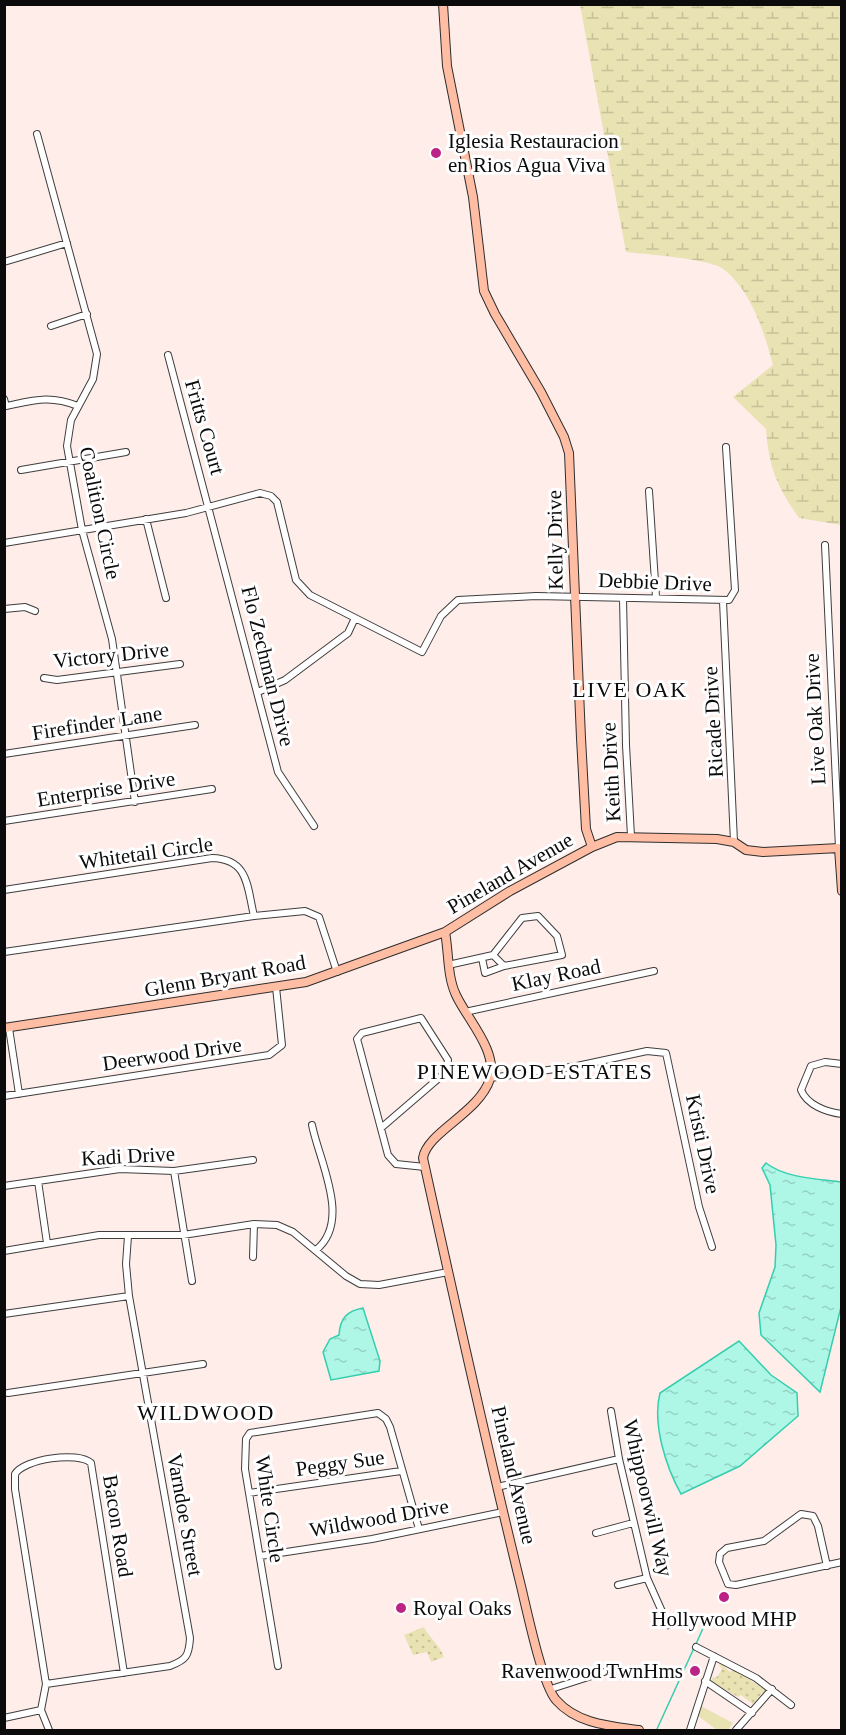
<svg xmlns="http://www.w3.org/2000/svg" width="846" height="1735" font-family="'Times New Roman',serif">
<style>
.grass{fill:#e9e2b3}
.wetland{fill:url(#wetland-marsh)}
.park{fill:url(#park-dots)}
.water{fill:url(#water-ripples);stroke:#34ceaf;stroke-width:1.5}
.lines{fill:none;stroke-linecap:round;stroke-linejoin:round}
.stream{stroke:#34ceaf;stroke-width:1.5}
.street-casing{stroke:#3e3e3e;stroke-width:8}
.secondary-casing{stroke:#2d2d2d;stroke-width:10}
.street{stroke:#fff;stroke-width:6}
.secondary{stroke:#ffbea4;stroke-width:8}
.poi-dot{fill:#bb2386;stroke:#fff;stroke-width:2}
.labels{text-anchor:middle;stroke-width:6;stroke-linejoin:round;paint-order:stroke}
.poi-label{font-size:21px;fill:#0b0b0b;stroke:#fff;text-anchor:start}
.street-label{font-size:21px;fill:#0b0b0b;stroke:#fff}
.neighbourhood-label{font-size:22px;letter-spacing:1.5px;fill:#0b0b0b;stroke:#fff}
</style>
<defs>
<pattern id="wetland-marsh" width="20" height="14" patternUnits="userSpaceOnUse" patternTransform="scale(1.5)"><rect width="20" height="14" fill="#e9e2b3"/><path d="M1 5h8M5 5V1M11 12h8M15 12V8" fill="none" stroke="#c6c199"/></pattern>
<pattern id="park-dots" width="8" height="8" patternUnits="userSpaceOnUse" patternTransform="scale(1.5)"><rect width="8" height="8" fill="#e9e2b3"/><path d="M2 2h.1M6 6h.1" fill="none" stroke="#c6c199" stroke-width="1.8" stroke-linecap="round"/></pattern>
<pattern id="water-ripples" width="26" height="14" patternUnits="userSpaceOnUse" patternTransform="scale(1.5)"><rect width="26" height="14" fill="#aef6e6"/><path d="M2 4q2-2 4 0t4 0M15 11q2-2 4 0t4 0" fill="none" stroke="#94d2c4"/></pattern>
</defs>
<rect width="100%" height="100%" fill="#ffede9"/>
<path class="grass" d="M701,1706l32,17 -5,7h-11l-20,-15z"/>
<path class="wetland" d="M580,5h261v520l-42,-7c-22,-32 -30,-49 -33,-89l-33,-32 40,-32c-9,-34 -22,-75 -51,-97 -14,-9 -77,-14 -96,-16z"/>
<path class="park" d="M424,1627c6,12 15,17 20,30l-13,5 -4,-10 -14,3 -9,-20z
M721,1663l9,9 3,-3 34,22 -1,4 -4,-2 -9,11 -12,-9 -3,2 -26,-15v-4l5,-1 5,-8 -3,-4z"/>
<path class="water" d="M766,1163c19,15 52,16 75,19v125l-21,85 -59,-57 -2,-22 16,-46 1,-22 -6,-60 -8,-17z
M363,1308l17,53 -1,10 -48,9 -8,-28 7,-13 9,-4c1,-17 8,-24 24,-27z
M739,1341l32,34 26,18 1,23 -58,50 -59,28c-15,-27 -29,-70 -21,-101z"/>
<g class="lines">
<path class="stream" d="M696,1644l12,-27
M657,1729l37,-81"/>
<g class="street-casing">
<path id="street" d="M37,134l60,220 -4,25 -22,41 -4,26 15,84 30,109 23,163
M4,262l63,-19
M51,326l36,-12
M168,355l110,417 36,54
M4,399l2,7c29,-6 44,-11 72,0
M21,470l105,-18
M649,491l7,106
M146,519l20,79
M4,543l182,-30 74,-20 11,3 6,6 19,78 14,15 112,57 19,-36 17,-16 78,-4 193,4 6,-10 -9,-143
M825,545l14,303
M623,598l3,147 5,91
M723,601l11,241
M4,609l21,-2 10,4
M44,678l13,2 123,-16
M258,692l27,-12 63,-47 7,-15
M4,754l191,-29
M4,821l208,-32
M4,890l208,-32c37,1 35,29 42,58l-250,36
M254,916l51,-5 14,6 18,55
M482,958l3,15 19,-7
M448,965l45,-10 11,11 58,-11 -5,-19 -19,-20 -16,2 -29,37
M465,1012l189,-41
M9,1028l10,66
M842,1064l-17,-2 -14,4 -10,24c6,15 25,22 41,24
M490,1078l87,-12 70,-15 19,2 33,154 13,40
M4,1096l265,-41 13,-10 -6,-58
M312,1125c7,36 40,96 4,125
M381,1128l65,-56 2,-12 -27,-42 -59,15 -5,6 2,7 29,109 8,9 29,3
M174,1171l18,110
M38,1181l9,62
M4,1186l116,-17 54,2 79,-11
M4,1251l95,-16h84l71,-11 23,1 16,7 53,44 14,8 19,1 69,-13
M253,1257l1,-33
M4,1314l125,-18
M8,1393l195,-29
M611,1411l8,48 28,119 21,47
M497,1487l122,-28
M249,1493l152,-22
M596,1533l37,-10
M260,1556l112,-17 131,-27
M827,1566l-9,-40 -5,-10 -12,-2 -37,27 -37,7 -7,6 -1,8 9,22 8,1 106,-23
M618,1585l29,-7
M696,1647l60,31 35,27
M278,1666l-33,-197 1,-30 4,-6 128,-20 8,6 4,8 29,102
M705,1681l47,32
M46,1684l124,-18c16,-6 19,-10 20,-28l-61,-342 -3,-32 2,-28
M551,1689l53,-17
M41,1710l5,-26 -31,-195v-15c9,-15 63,-23 76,-11l33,210
M41,1710l8,20
M4,1718l37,-8
M690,1730l24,-74
M736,1730l36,-41"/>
</g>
<g class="secondary-casing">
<path id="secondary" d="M443,4l4,62 26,131 11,94 11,23 46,78 23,45 5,16 12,285 5,91 6,18
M445,932c4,21 2,44 11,63 11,24 42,56 34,84 -11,34 -63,53 -67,79 31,141 62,281 96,420 7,27 22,104 37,122 21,24 54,26 83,30
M4,1028l302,-46 139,-50 65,-41 82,-44 25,-10 100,2 17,3 12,8 17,2 76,-4 3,43"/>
</g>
<use href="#street" class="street"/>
<use href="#secondary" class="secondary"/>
</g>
<g class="poi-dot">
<circle cx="436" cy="153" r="6"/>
<circle cx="724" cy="1597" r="6"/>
<circle cx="401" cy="1608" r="6"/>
<circle cx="695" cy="1671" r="6"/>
</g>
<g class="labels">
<g class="poi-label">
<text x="448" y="148">Iglesia Restauracion<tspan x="448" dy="24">en Rios Agua Viva</tspan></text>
<text x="413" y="1615">Royal Oaks</text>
<text x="724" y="1626" text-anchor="middle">Hollywood MHP</text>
<text x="683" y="1678" text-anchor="end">Ravenwood TwnHms</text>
</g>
<g class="street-label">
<text transform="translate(205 427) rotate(74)" y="7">Fritts Court</text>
<text transform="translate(100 513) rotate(78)" y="7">Coalition Circle</text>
<text transform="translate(555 540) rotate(-91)" y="7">Kelly Drive</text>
<text transform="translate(655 582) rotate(2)" y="7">Debbie Drive</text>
<text transform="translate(111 655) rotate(-6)" y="7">Victory Drive</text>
<text transform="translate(268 666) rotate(76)" y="7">Flo Zechman Drive</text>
<text transform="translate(815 719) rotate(-93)" y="7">Live Oak Drive</text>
<text transform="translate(713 722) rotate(-93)" y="7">Ricade Drive</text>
<text transform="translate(97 723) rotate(-9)" y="7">Firefinder Lane</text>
<text transform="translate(611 772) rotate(-93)" y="7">Keith Drive</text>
<text transform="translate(106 789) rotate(-9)" y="7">Enterprise Drive</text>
<text transform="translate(146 853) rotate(-8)" y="7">Whitetail Circle</text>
<text transform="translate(510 873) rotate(-30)" y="7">Pineland Avenue</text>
<text transform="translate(556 975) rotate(-12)" y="7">Klay Road</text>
<text transform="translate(225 976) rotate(-10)" y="7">Glenn Bryant Road</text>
<text transform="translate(172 1054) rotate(-8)" y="7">Deerwood Drive</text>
<text transform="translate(703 1144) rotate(78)" y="7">Kristi Drive</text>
<text transform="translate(128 1156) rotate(-3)" y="7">Kadi Drive</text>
<text transform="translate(340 1463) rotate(-8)" y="7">Peggy Sue</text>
<text transform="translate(514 1475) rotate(77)" y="7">Pineland Avenue</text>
<text transform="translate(648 1498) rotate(77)" y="7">Whippoorwill Way</text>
<text transform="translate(270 1509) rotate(82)" y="7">White Circle</text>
<text transform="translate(185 1515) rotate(80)" y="7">Varndoe Street</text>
<text transform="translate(379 1518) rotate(-10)" y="7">Wildwood Drive</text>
<text transform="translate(118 1526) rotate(81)" y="7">Bacon Road</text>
</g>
<g class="neighbourhood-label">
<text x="630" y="697">LIVE OAK</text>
<text x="535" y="1079">PINEWOOD ESTATES</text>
<text x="206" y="1420">WILDWOOD</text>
</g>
</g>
<rect width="846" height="1735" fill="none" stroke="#0b0b0b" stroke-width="12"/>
</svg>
